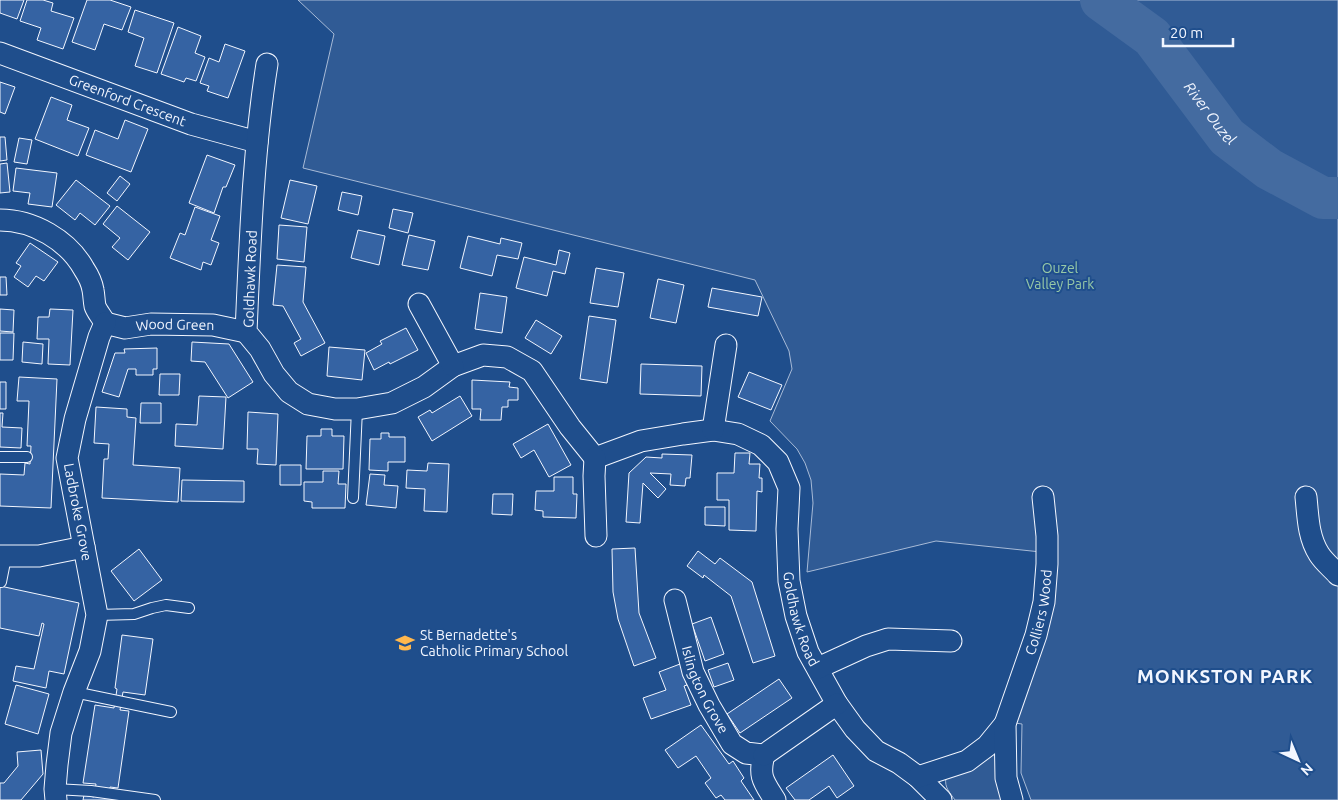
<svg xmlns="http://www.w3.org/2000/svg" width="1338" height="800" font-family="Ubuntu,sans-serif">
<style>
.green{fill:#305b95;stroke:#a8bbd7}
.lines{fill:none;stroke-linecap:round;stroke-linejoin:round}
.river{stroke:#446ba0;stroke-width:42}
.building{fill:#3563a3;stroke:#f2f6ff}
.lane-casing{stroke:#f2f6ff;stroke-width:12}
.street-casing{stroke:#f2f6ff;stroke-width:23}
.lane{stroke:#1f4e8c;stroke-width:10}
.street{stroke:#1f4e8c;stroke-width:21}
.labels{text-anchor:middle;stroke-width:4;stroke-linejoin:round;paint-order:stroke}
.street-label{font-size:14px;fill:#f2f6ff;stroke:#1f4e8c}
.park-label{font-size:14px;fill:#97c8a6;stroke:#1f4e8c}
.poi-label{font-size:14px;fill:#f2f6ff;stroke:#1f4e8c;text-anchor:start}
.water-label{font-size:15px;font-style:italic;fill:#f2f6ff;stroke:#1f4e8c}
.district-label{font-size:19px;font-weight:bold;letter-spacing:1px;fill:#f2f6ff;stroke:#1f4e8c}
</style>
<rect width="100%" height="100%" fill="#1f4e8c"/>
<path class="green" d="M298,0h1040v562l-32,-17 32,41v214h-307l-10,-27 1,-49 -7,-1 26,-171 -105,-11 -129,31 6,-69 -2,-23 -6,-17 -8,-14 -27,-28 22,-52 -3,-18 -34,-71 -452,-112 31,-134z
M998,751c-1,16 -3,33 4,49h-47c-5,-7 -11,-13 -9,-22z"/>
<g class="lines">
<path class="river" id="s1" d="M1101,0l51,37 75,100 42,32 54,29h15"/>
</g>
<path class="building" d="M0,0h24l-7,19 -17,-6z
M27,0h16l10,3 -2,8 23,7 -11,31 -26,-9 4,-12 -21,-7z
M87,0h23l21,7 -9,23 -18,-6 -9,26 -23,-8z
M135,10l39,13 -17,50 -22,-7 9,-28 -16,-6z
M178,27l23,9 -6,17 10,4 -9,24 -10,-3 -2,4 -23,-8z
M225,44l20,7 -17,47 -21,-7 2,-5 -9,-3 9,-25 10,4z
M0,82l15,5 -10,27 -5,-2z
M51,97l21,8 -5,15 22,8 -11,28 -43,-17z
M125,120l23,9 -17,43 -45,-17 9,-25 23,9z
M0,137h5l2,23 -7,1z
M19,138l13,2 -5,24 -13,-2z
M207,155l28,10 -9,22h-3l-9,26 -25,-10z
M7,163l3,29 -10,1v-29z
M16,168l41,5 -5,34 -24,-3 2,-11 -17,-2z
M120,176l10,8 -13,17 -10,-8z
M76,180l34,26 -15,19 -15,-12 -5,7 -19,-15z
M290,180l27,6 -9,38 -27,-6z
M342,192l20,4 -4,19 -20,-5z
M117,206l33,26 -22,28 -16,-13 8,-9 -17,-14z
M195,207l25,9 -9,24 8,3 -8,22 -8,-3 -2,8 -31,-12 10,-25 5,2z
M393,209l20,4 -5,20 -19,-5z
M279,225l28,2 -3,35 -27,-3z
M358,230l27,6 -6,29 -28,-7z
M409,235l26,6 -7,29 -26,-5z
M468,236l32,8 1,-6 21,5 -4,16 -21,-4 -5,21 -32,-8z
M30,243l28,19 -14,19 -8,-5 -8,11 -14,-10 7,-11 -5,-3z
M559,250l11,3 -5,21 -12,-3 -6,25 -31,-8 8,-31 32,8z
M277,265l29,2 -3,35 22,41 -24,13 -7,-13 7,-4 -18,-33 -10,-1z
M596,268l28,5 -6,34 -28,-4z
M0,277h6l1,18h-7z
M658,279l26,6 -8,38 -26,-5z
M712,288l50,9 -4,19 -50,-9z
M480,293l27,4 -5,36 -27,-4z
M0,309l14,1 -1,22 -13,-1z
M50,309l23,1 -3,55 -22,-1 1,-25h-12l1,-22h11z
M589,316l27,4 -9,63 -27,-4z
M536,320l26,16 -11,18 -26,-16z
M406,328l12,22 -28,14 -1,-2 -15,8 -8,-17 16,-9 -2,-3z
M0,333h14l-1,27h-13z
M23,342l20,2 -1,20 -20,-2z
M192,342l37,2 24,38 -25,16 -23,-36 -14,-1z
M329,347l36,3 -3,30 -35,-4z
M157,348v21h-4v6h-17v-6h-8l-9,28 -17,-5 13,-39h10l-1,-4z
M641,364l61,2 -1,30 -61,-2z
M749,372l33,13 -11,25 -33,-13z
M160,374h20l-1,21h-20z
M19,377l38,2 -6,129 -51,-2v-32l24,1 1,-12 5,1 1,-18h-4l2,-45h-12z
M472,380l38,2 -1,5 9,1v12h-10v7h-6l-1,13h-21l1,-11h-9z
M0,382h6v27h-6z
M199,396l27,1 -3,52 -48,-3 1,-22 21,1z
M460,396l12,20 -40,25 -14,-24 12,-7 2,3z
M141,403h20v20h-21z
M96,407l31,2v8l9,1 -3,47 47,3 -2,34 -76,-4 2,-39h4l1,-15 -15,-1z
M248,412l30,2 -2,51 -19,-1 1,-15h-11z
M0,413h3l-1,14 20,1 -1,20 -21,-1z
M548,424l23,41 -22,12 -15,-27 -13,8 -8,-14z
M321,429h11v7h12l-1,33h-37l1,-33h14z
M381,433h8v4h16v25h-17v9l-19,-1 1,-31h11z
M735,453h15l-1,11h11l-1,14h3v14l-5,-1 -1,40 -27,-1v-30h-12v-27h17z
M662,454l30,1 -2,23h-4l-1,8 -15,-1 1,-11 -21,-1 16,16 -8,9 -15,-15 -3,40 -14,-1 3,-49 17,-16 16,1z
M428,463l21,1 -2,48 -23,-1 1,-22 -19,-1 1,-18 20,1z
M280,465h21v20h-21z
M323,471h16l-1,13h8l-1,24h-33v-6l-8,-1v-19h19z
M370,474l15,1 -1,10 14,1 -2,22 -30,-3z
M554,477h19v17h4l-1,24 -33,-1v-6l-8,-1 1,-19h18z
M182,480l62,1v21l-63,-1z
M493,494h20l-1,21 -20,-1z
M705,507h20v19l-20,-1z
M635,548l4,65 17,45 -22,8 -16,-47 -5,-27 -1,-43z
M139,549l23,31 -28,21 -23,-30z
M698,551l17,13 5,-6 32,24 23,74 -22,7 -22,-67 -27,-21 -1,3 -16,-12z
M0,586l79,17 -15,71 -15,-3 -3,17 -33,-7 3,-15 18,3 10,-45 -2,-1 -3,13 -39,-8z
M711,617l13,37 -19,7 -13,-37z
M122,635l31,4 -8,56 -22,-3 -3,18 9,1 -11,77 -8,-1 -1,11 16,2h-42l1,-5 10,2 2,-13 -13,-1 12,-78 19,3 3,-19 -2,-1z
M728,663l6,17 -20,7 -6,-17z
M680,664l7,21 -3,1 7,19 -40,14 -8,-21 23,-8 -7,-18z
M779,679l13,19 -52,35 -13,-19z
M16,685l33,9 -11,40 -33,-10z
M701,725l28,39 4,-3 11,17 -3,3 13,19h-29l-4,-5 -5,3 -11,-15 6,-5 -15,-22 -18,12 -13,-18z
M41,750l2,24 -22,26h-21v-17h4l14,-17 -1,-14z
M833,755l21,31 -17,12 -8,-12 -20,14h-14l-9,-12z"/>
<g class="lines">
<g class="lane-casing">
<path id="lane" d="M0,457h27
M353,498l4,-89
M1,582l5,-25
M97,615l37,-1 18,-6 14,-3 23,3
M74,692l97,20
M55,789l36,2 64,9"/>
</g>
<g class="street-casing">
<g id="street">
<path id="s2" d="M0,53l191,71 66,18"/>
<path id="s3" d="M267,64c-14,88 -17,179 -21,268l14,17 14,25 15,18 19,12 27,5h22l35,-6 32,-16 29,-21 30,-11 24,2 25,14 38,56 25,31 46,-17 42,-7 30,-4 25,4 23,11 17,17 11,26 -2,41 2,52 7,35 12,36 29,52 18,25 21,22 23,12 19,14 23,23"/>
<path d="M0,220c33,0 68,20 84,49 4,6 8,15 9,21 1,5 1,11 2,16 2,6 7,11 10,17"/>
<path d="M419,304l34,62"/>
<path id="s4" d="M105,323l20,5 26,-4 62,1 33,7"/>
<path d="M713,430l13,-85"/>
<path d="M595,458l-1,18 2,60"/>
<path d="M1306,497c2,19 2,40 13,57 5,8 13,14 19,21"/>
<path d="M0,556h39l45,-9"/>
<path id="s5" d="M675,600l18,72 16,33 23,39 14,9 18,2c-6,22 0,27 11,45"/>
<path d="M818,668l48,-22 22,-7 63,2"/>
<path d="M764,755l73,-51"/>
<path d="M918,777l49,-16 20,-15 18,-22"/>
<path d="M56,800l-1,-11 2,-24 4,-32 13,-41 16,-41 7,-36 -30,-157 8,-39 24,-82 6,-14"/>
<path id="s6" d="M1012,800l-6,-22 -1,-54 31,-89 8,-33 3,-38v-28l-4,-39"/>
</g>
</g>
<use href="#lane" class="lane"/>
<use href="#street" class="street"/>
</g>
<defs>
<g id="school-bare" transform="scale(1.5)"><path d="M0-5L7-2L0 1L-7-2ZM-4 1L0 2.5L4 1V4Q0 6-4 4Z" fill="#ffb74d" stroke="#1f4e8c" stroke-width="2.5" paint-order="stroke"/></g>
</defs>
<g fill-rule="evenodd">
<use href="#school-bare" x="405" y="643"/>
</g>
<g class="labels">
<g class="street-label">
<text dy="5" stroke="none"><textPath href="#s2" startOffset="136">Greenford Crescent</textPath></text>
<text transform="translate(250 279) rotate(-88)" y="5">Goldhawk Road</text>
<text dy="5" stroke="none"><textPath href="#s4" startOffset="71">Wood Green</textPath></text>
<text transform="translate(78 512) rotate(79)" y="5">Ladbroke Grove</text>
<text dy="5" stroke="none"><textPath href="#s6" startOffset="194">Colliers Wood</textPath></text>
<text dy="5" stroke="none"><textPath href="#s3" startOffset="1072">Goldhawk Road</textPath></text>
<text dy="5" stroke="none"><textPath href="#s5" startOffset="95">Islington Grove</textPath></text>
</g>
<g class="park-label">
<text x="1060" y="273">Ouzel<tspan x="1060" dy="16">Valley Park</tspan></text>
</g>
<g class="poi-label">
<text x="420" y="640">St Bernadette's<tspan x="420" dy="16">Catholic Primary School</tspan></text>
</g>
<g class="water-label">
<text dy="5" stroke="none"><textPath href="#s1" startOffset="159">River Ouzel</textPath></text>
</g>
<g class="district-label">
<text x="1225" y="683">MONKSTON PARK</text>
</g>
</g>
<g transform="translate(1298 760) rotate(136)" stroke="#1f4e8c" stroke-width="4" paint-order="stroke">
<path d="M0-4L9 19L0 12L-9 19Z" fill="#f2f6ff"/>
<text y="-8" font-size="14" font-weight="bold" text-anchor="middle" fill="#f2f6ff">N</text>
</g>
<path d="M1163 38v8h70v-8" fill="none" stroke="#f2f6ff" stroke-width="2.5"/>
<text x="1170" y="38" font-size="15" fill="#f2f6ff" stroke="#1f4e8c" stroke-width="4" paint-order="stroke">20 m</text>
</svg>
